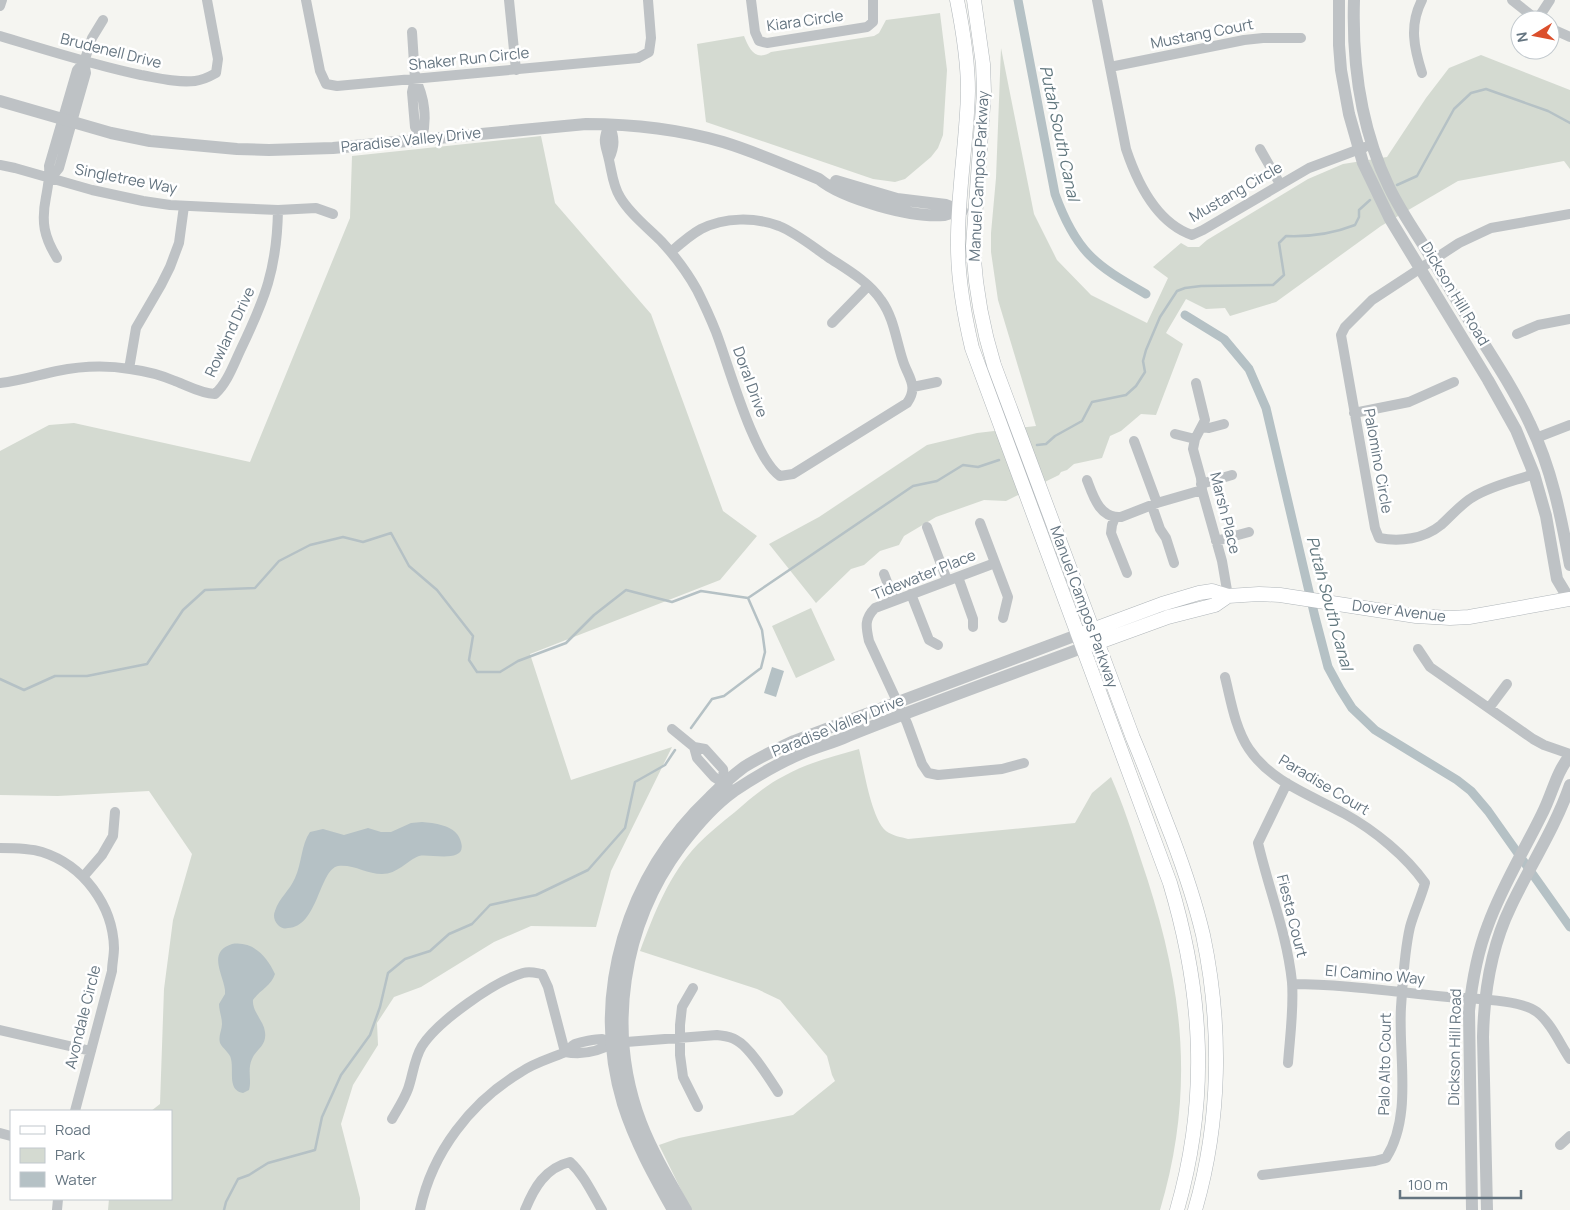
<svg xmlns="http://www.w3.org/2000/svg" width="1570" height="1210" font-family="Manrope,sans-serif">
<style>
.green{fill:#d4dad1}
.water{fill:#b5c1c5}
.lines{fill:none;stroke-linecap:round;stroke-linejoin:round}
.stream{stroke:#b5c1c5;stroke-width:2.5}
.canal{stroke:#b5c1c5;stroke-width:9}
.secondary-casing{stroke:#b0b6ba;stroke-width:15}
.minor{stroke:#bec2c5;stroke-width:10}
.tertiary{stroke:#bec2c5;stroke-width:12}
.secondary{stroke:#fff;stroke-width:14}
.labels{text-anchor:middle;stroke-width:5;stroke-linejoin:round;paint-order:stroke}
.street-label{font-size:15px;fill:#657581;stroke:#fff}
.water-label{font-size:16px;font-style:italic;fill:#61777e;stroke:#fff}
</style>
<rect width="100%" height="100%" fill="#f5f5f1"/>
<path class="green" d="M940,13l7,57 -4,65 -5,13 -7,9 -26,22 -10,3 -22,-3 -167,-57 -9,-78 47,-8c5,12 11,26 27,16l103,-16 5,-3 7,-13z
M1001,48l33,166 23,46 34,35 56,28 21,-45 -15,-11 28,-24 7,4h11l8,-7 101,-61 35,-15 44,-7 39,-59 23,-30 32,-13 89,35v79l-6,-8 -106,20 -77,45 -105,76 -46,14 -5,-8 -19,1 -20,-10 -20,34 17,11 -27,71 -15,-1 -20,17 -11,5 -8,22 -28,6 -7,6 -6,2 -2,3 -53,26 -22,-1 -48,17 -32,19 -5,9 -19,6 -16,14 -13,4 -35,34 -47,-59 50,-27 108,-72 50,-12 59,-7 -38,-126 -7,-48v-19l5,-55z
M541,136l14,67 96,111 72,197 34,25 -37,44 -190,74 41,126 101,-33 -61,124 -15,56 -65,-1 -37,16 -73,45 -27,10 -17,26 1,22 -25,40 -12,39 19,74v12h-252l1,-11h62v-88h-20l9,-7 4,-115 9,-69 19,-66 -43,-63 -91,5 -58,-1v-344l49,-26 25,-2 176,39 100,-244 2,-62z
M811,608l24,52 -39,18 -24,-52z
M859,749c5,20 12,69 27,82 7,5 15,6 22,8l167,-16 17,-30 19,-16c12,27 21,55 30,83 41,120 56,226 19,350h-469l-32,-65 20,-7 114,-23 42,-34 -3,-6 -5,-19 -47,-56 -23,-11 -117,-38c14,-37 29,-77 58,-107 11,-11 24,-22 37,-32 15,-13 31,-27 49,-36 23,-13 50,-20 75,-27z"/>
<path class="water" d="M772,667l12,4 -8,26 -12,-4z
M422,822c12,1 31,3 37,15 14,29 -29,16 -40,19 -13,5 -21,18 -37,18 -15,0 -29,-10 -44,-8 -19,4 -20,61 -50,62 -4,1 -7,0 -10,-3 -4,-4 -5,-10 -3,-14 4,-13 15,-21 20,-33 7,-15 6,-33 15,-46l13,-3 21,6 24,-7 13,4h10l20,-9z
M232,944c21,-3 35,12 43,30 -4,12 -15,16 -22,26 -1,12 11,21 12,32 2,14 -9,17 -13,27 -5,11 0,21 -3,31l-6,3c-16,-3 -9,-22 -12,-34 -1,-6 -8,-10 -11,-16 -2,-7 2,-13 2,-19 0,-7 -3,-13 -3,-20l6,-10v-4c-2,-16 -18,-38 7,-46z"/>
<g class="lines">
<path class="stream" d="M1397,185l20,-9 37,-67 17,-16 15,-4 62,22 22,12
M1037,445l9,-1 9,-8 27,-15 10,-19 34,-7 10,-9 9,-14 -2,-11 3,-11 14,-33 17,-26 8,-3 16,-2 72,-1 11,-10 -5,-32 7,-7c25,1 46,-2 69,-11l4,-8v-7l11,-10
M0,679l24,11 31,-14h32l60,-12 36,-54 22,-20 50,-2 24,-27 31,-16 33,-8 20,5 28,-9 18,33 28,24 36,46 -4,24 8,12h23l18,-11 48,-18 28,-28 32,-25 46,12 29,-11 47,7 165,-112 24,-5 26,-16 15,2 21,-7
M691,728l21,-29 12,-3 37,-28 4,-16 -3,-22 -14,-32
M224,1210l2,-8 12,-23 11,-4 19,-12 47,-13 7,-33 19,-42 29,-40 10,-28 8,-34 17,-14 25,-8 19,-17 23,-10 18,-19 46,-10 52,-25 37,-42 10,-46 30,-17 10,-15"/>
<path class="canal" d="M1018,0l37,194c21,58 40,71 91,100
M1185,315l39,24 25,30 17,39 49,209 13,50 12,22 12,19 23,22 82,50 14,11 17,20 82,116"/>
<g class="secondary-casing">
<path id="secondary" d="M957,0c6,30 11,60 11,91 -1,52 -11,103 -10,156 0,34 6,67 14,101l198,535c33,110 39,216 7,327
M974,0l9,64 1,28 -11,154c2,41 9,80 21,119l139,373c14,33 26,66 39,99 12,32 23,64 31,98 19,90 18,186 -8,275
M1084,633l78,-29 37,-11 13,-2 16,5 31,-2 21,1 136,21 34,2 19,-1 101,-18
M1091,645l77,-28 47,-12 13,-9"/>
</g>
<path class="minor" d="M306,0l14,71 6,13 11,2 301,-28 11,-6 2,-14 -3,-38
M509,0l7,70
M751,0l4,32 4,9 8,2 100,-16 6,-5v-22
M1097,0l29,149c11,33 31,74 66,86l11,-5 106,-62 56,-21
M1512,0l25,20
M0,6l2,-6
M1537,20l13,-20
M1550,28l20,9
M412,32l3,47 -3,13 3,35 7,12
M0,36c47,14 93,29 141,39 17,3 36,8 54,6 8,-1 14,-4 21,-8l2,-14 -11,-59
M1110,67l134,-27 19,-2h38
M1422,73c-8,-25 -13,-48 0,-73
M415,79c10,18 12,41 7,60
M609,124c-7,19 -4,18 0,36 3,13 4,26 11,37 10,17 27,30 41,44 14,15 26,31 36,49 7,14 13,27 19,42 12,31 38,127 64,144l13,-2 114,-71c12,-17 1,-26 -4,-42 -7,-21 -9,-43 -22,-61 -13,-19 -35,-31 -53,-43 -16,-11 -32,-24 -49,-31 -24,-9 -54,-9 -78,3 -11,6 -21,15 -30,23
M1260,149l20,35
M609,159c6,-13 6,-21 0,-35
M0,165l15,3 77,22 51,11 27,4 61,3 47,2 38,-2 17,6
M50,179l9,-11 9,-32 18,-63 -2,-11
M57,258c-13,-21 -16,-36 -11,-61 2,-11 4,-20 3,-31l28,-96 7,-8 8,-24 11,-18
M832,323l36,-37
M1517,334l21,-9 32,-6
M129,369l7,-41 25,-43 9,-18 9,-24 5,-37
M0,383c20,-2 38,-8 57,-12 24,-5 49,-6 73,-2 15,2 31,6 45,12 14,5 24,12 40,13 12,-11 18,-28 25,-43 25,-52 37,-82 38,-141
M1196,383l9,37 -10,19 -2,10 8,29 1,12 20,71 6,35
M913,387l24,-5
M1354,413l55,-11 45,-20
M1202,427l7,1 15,-4
M1175,434l20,5
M1536,438l34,-13
M1134,441l23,62
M1534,474c-20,7 -43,12 -61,23 -12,7 -21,18 -32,28 -17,14 -41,17 -62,13l-4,-10 -34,-193 4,-8 27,-27 87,-57 32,-15 79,-14
M1087,480c6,16 13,39 34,37l36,-14 45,-13
M1201,484l31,-9
M1152,506l8,23 6,9 8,25
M1115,517l-3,8 -1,8 16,40
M980,523l28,74 -5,21
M927,527l20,53
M1216,541l33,-9
M995,563l-120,45c-11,11 -9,19 -6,33l38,82 15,41 6,9 10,2 64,-6 22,-6
M884,574l10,26
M958,577l15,42v8
M911,594l18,46 9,5
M1418,649l12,18 103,72 11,6 26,9
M1225,677c6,24 10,51 24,72 22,33 62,46 96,65 29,16 61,42 80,69 -4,15 -11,29 -15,44 -6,26 -7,54 -9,80 -3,48 12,109 -15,151l-11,3 -113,14
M1489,708l18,-24
M672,729l22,18 11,2 18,20 2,14
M694,747l3,11 17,19 14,9
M1287,783l-29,60c11,47 29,91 34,139 2,26 -2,54 -4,81
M0,848c14,0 29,0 42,4 41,13 71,53 72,96 0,8 -2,16 -2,23l-37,140
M83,877l19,-22 11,-19 2,-24
M1292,984c52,0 104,8 156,13 22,2 72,2 89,15 14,11 23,32 33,47
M693,988l-11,19 -2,18v30l3,22 15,30
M0,1030l91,21
M565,1052c17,3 33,0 48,-9
M392,1119c5,-9 12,-19 16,-30 5,-14 6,-30 14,-43 16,-25 73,-65 101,-73 7,-2 13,0 19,1l6,13 17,65
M0,1133l11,3
M1560,1145l10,-9
M57,1210l1,-11
M420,1210c12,-58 51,-108 101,-138 13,-9 28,-13 42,-19 5,-2 8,-7 12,-9 6,-2 20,-5 27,-5 3,1 7,3 11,4l104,-8c7,1 13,1 19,5 14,7 33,38 42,52
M525,1210c9,-22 20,-42 45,-48 14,13 22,31 32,48"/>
<path class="tertiary" d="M1339,0v45l2,25 8,44 14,49 27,56 98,161 28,50 18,44 12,42 11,63 12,20
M1354,0c-2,64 7,129 35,187 10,21 23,40 35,59 14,23 28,47 43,71 22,35 46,70 63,107 22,45 31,93 40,141
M0,101l111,32 39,8 87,8 32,1 64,-2 253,-24c46,0 92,5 137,18 33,10 64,24 96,37 24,20 94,39 125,36 5,-1 11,-3 15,-5
M836,181l61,18 49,6 16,6
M673,1210c-19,-34 -38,-68 -50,-106 -33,-110 4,-229 87,-307 10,-10 22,-21 34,-30 16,-10 33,-18 50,-26l283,-106
M686,1210c-16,-28 -33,-56 -45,-87 -35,-92 -19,-198 40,-277 15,-20 32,-40 53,-55 21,-14 43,-27 66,-37 16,-7 33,-11 48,-18 77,-31 156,-59 234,-88
M1472,1210l-3,-199c3,-29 8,-58 19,-86 14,-39 36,-74 54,-111 10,-19 14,-42 28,-58
M1487,1210l-4,-173c1,-45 8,-90 28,-131 19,-40 44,-78 59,-121"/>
<use href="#secondary" class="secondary"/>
</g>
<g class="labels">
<g class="street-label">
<text transform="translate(805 21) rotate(-8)" y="5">Kiara Circle</text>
<text transform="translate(1202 34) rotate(-11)" y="5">Mustang Court</text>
<text transform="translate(111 51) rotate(14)" y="5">Brudenell Drive</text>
<text transform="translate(469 59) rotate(-6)" y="5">Shaker Run Circle</text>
<text transform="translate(411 140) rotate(-6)" y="5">Paradise Valley Drive</text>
<text transform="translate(979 176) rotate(-87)" y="5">Manuel Campos Parkway</text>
<text transform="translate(126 179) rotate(11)" y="5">Singletree Way</text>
<text transform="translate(1236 192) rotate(-30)" y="5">Mustang Circle</text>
<text transform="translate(1455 294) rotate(59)" y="5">Dickson Hill Road</text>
<text transform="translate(230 332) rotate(-65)" y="5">Rowland Drive</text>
<text transform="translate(750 382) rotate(70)" y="5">Doral Drive</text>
<text transform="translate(1378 461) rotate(80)" y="5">Palomino Circle</text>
<text transform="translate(1225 513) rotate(76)" y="5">Marsh Place</text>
<text transform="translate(924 575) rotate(-22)" y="5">Tidewater Place</text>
<text transform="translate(1084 607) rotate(70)" y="5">Manuel Campos Parkway</text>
<text transform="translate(1399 611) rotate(7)" y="5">Dover Avenue</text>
<text transform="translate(838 726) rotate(-22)" y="5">Paradise Valley Drive</text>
<text transform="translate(1324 785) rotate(31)" y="5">Paradise Court</text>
<text transform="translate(1292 916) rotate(76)" y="5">Fiesta Court</text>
<text transform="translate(1375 975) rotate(5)" y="5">El Camino Way</text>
<text transform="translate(83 1017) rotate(-76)" y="5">Avondale Circle</text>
<text transform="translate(1455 1047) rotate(-89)" y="5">Dickson Hill Road</text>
<text transform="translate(1385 1064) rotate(-89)" y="5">Palo Alto Court</text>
</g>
<g class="water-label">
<text transform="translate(1060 133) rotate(78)" y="6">Putah South Canal</text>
<text transform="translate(1330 603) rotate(75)" y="6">Putah South Canal</text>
</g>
</g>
<rect x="10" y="1110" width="162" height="90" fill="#ffffff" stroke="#c1c8cd"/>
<rect x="20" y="1126" width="25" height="8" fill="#ffffff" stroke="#c1c8cd"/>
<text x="55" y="1135" font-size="15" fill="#657581">Road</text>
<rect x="20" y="1148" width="25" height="15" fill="#d4dad1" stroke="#c1c8cd"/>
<text x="55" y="1160" font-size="15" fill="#657581">Park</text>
<rect x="20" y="1172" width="25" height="15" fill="#b5c1c5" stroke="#c1c8cd"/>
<text x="55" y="1185" font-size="15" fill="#657581">Water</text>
<g transform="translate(1535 35) rotate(260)"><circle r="24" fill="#ffffff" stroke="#c1c8cd"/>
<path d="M0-4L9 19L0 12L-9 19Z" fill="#db4f2c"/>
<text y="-8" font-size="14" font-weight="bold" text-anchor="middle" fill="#657581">N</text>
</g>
<path d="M1400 1190v8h121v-8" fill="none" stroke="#657581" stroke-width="2.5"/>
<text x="1408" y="1190" font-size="15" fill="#657581" stroke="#ffffff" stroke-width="4" paint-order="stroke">100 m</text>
</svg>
